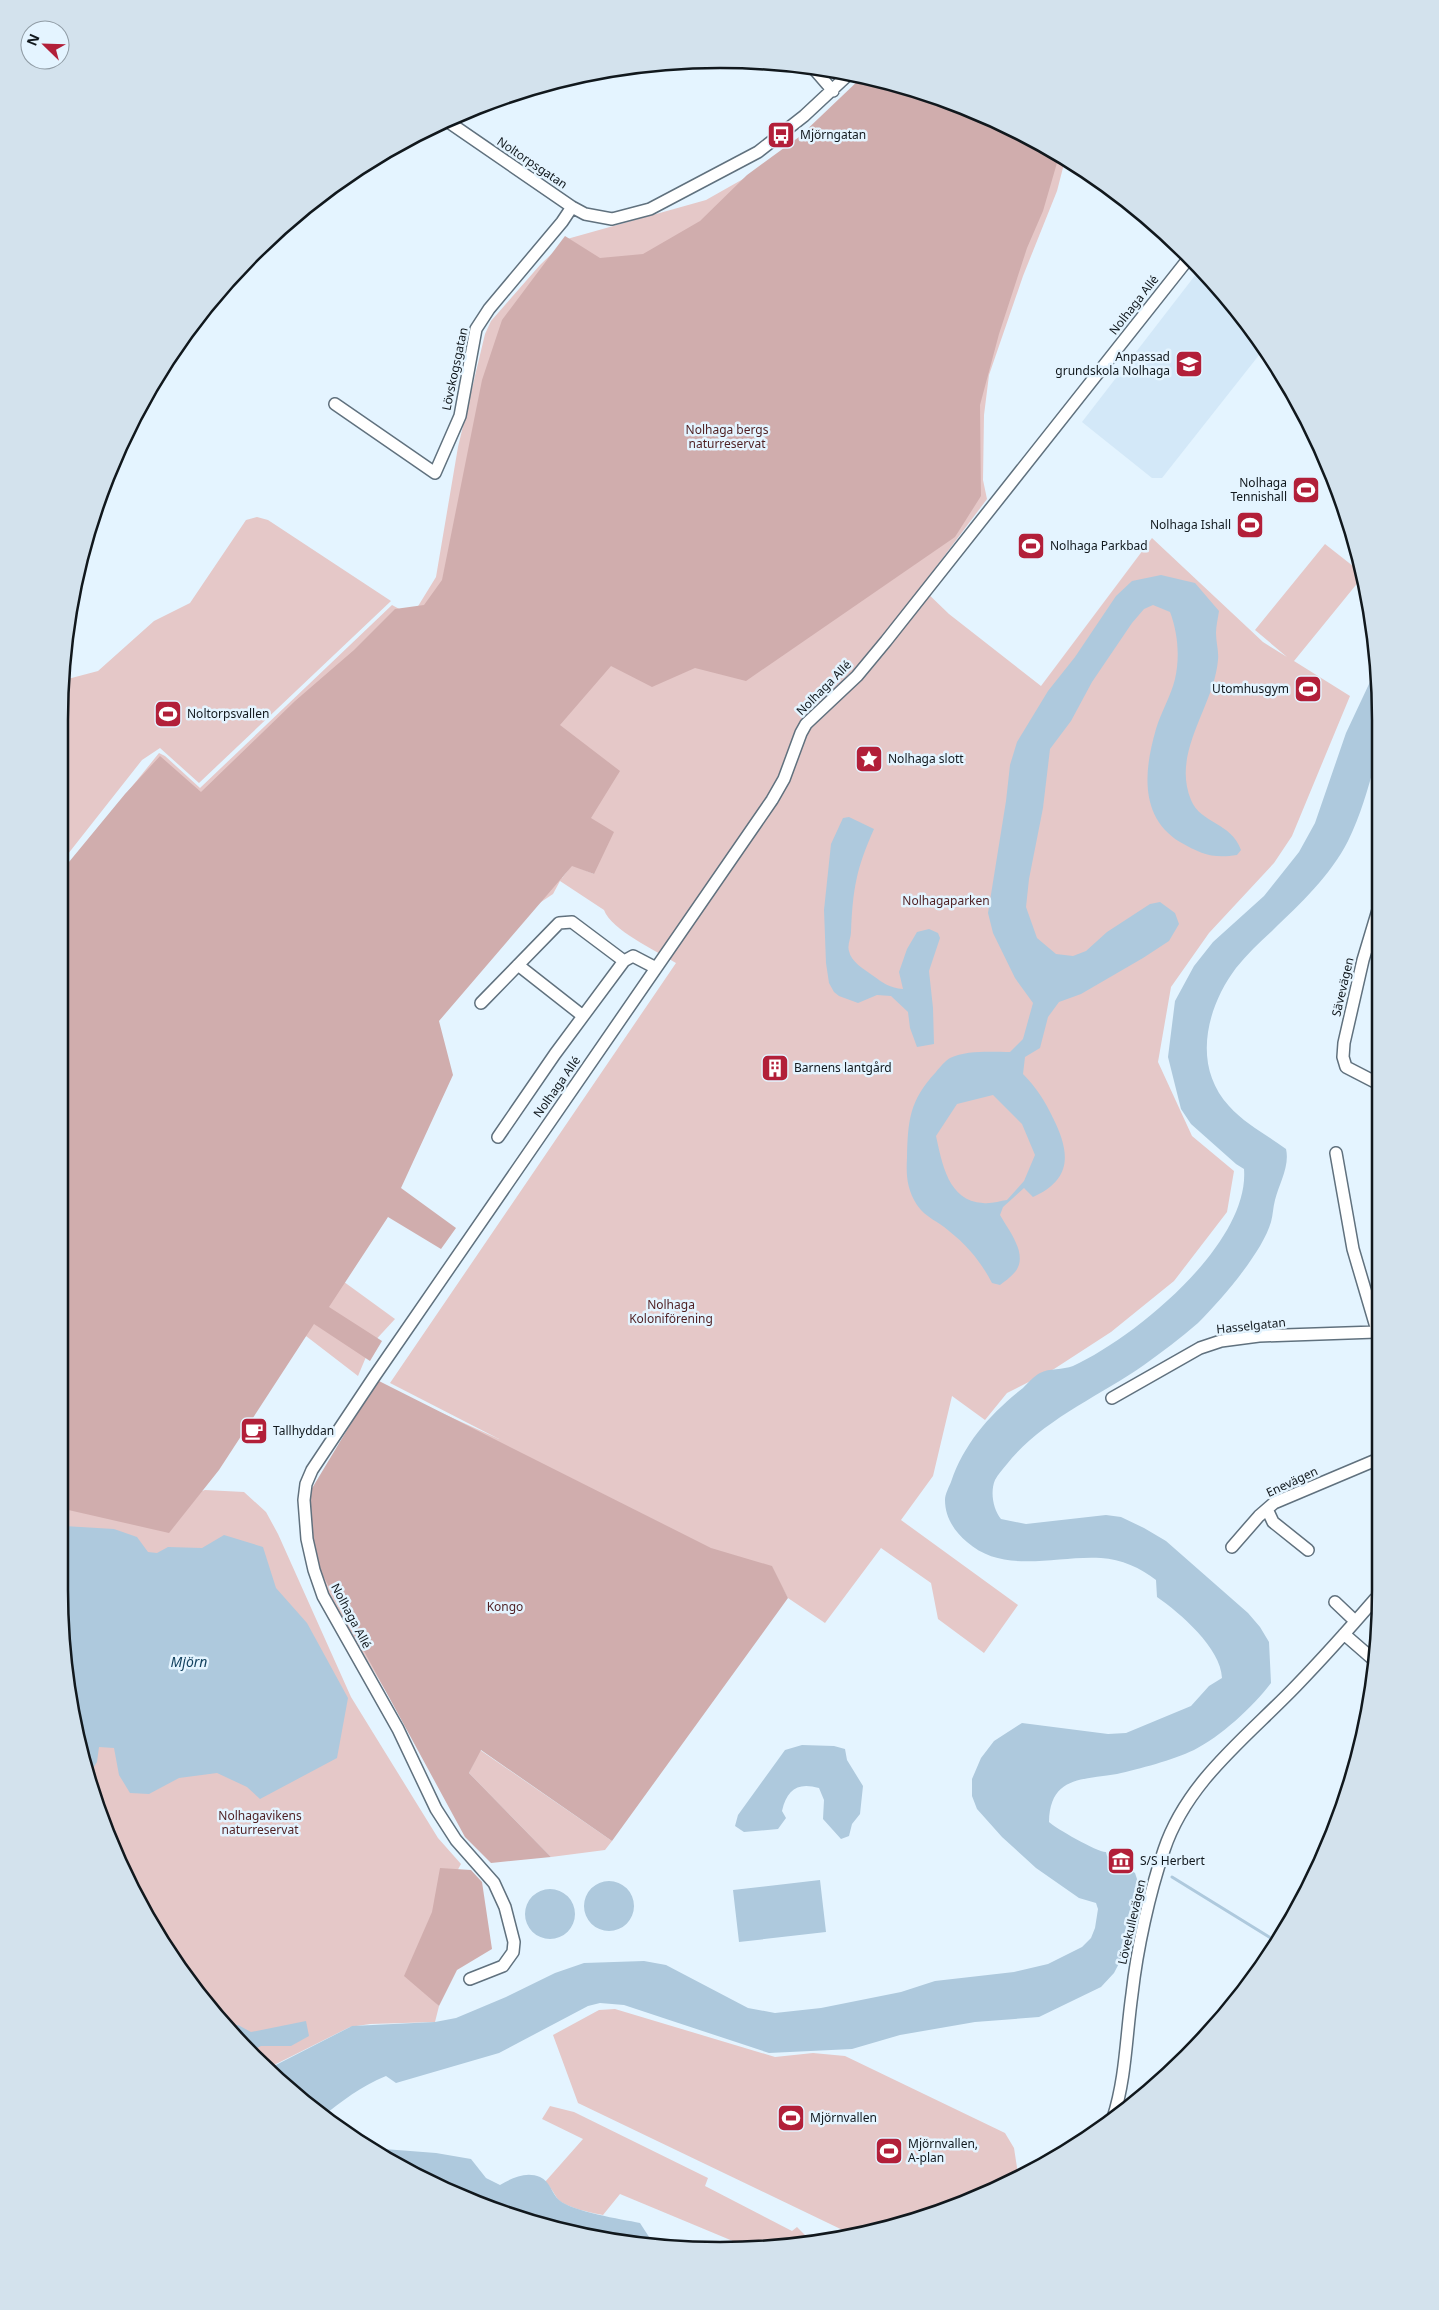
<svg xmlns="http://www.w3.org/2000/svg" width="1439" height="2310" font-family="'Noto Sans',sans-serif">
<style>
.built{fill:#d3e8f8}
.green{fill:#e5c8c8;fill-rule:evenodd}
.forest{fill:#d0adad}
.water{fill:#aec9dd;fill-rule:evenodd}
.lines{fill:none;stroke-linecap:round;stroke-linejoin:round}
.stream{stroke:#aec9dd;stroke-width:3}
.minor-casing{stroke:#60717e;stroke-width:14}
.minor{stroke:#fff;stroke-width:11}
.labels{text-anchor:middle;stroke-width:5;stroke-linejoin:round;paint-order:stroke}
.poi-label{font-size:12px;fill:#11181d;stroke:#e4f4ff;text-anchor:start}
.street-label{font-size:12px;fill:#11181d;stroke:#e4f4ff}
.park-label{font-size:12px;fill:#4e1f22;stroke:#e4f4ff}
.water-label{font-size:14px;font-style:italic;fill:#13425f;stroke:#e4f4ff}
.rim{fill:none;stroke:#11181d;stroke-width:2.5}
</style>
<rect width="100%" height="100%" fill="#e4f4ff"/>
<path class="built" d="M1200,269l16,15 47,66 -101,128h-10l-70,-56z"/>
<path class="green" d="M890,81l121,46 54,33 -8,31 -34,85 -34,99 -5,40 -1,65 4,19 -66,88 28,27 92,72 111,-148 111,104 24,15 -32,-27 70,-86 33,26 2,10 -66,81 56,35 -58,140 -18,27 -65,70 -38,54 -13,75 34,74 42,35 -7,41 -53,69 -63,51 -57,37 -47,24 -22,27 -33,-24 -19,80 -32,44 117,85 -34,48 -46,-34 -7,-36 -50,-35 -56,75 -37,-25 -5,-9 -389,116 -73,-122 -5,-14 64,-184 119,54 -109,-56 286,-420c-19,-12 -65,-33 -72,-53l-44,-29 -7,13 -48,32 -81,113 -84,240 55,40 -24,26 -13,31 -78,-60 -89,179 14,-5 39,2 22,20 12,22 73,163 87,141 23,26 -19,34 -7,104 4,4 -4,16 -65,2 -20,3 -80,40 -75,-74 -68,-110 -33,-80 -30,-126v-806l95,-118 6,3 35,32 192,-183 20,11 24,-39 22,-130 27,-113 6,-13 49,-56 27,-26 139,-39 53,-30zM593,819l1,55 -22,-9 -10,13z
M257,517l11,3 123,81 -192,182 -39,-35 -18,12 -78,99v-179l34,-9 56,-50 36,-18 56,-83z
M480,1750l132,91 -7,9 -54,7 -82,-84z
M615,2009l160,48 38,-4 32,3 160,77 9,15 4,26 -86,42 -79,19 -275,-132 -25,-68 46,-25z
M550,2106l24,6 134,66 -3,8 87,45 5,-4 9,9 12,7c-25,6 -52,7 -78,1l-120,-50 -17,21c-11,-2 -40,-8 -46,-17 -4,-6 -6,-11 -12,-16l38,-43 -41,-20z"/>
<path class="forest" d="M862,77l28,4 121,46 48,29 -16,55 -16,37 -28,86 -19,71 1,91 -26,41 -209,144 -51,-13 -43,19 -41,-21 -51,59 60,46 -29,47 23,14 -20,42 -22,-8 -133,155 14,54 -52,113 55,40 -15,21 -53,-32 -59,90 53,34 -12,20 -56,-37 -95,146 -50,63 -105,-24v-641l61,-74 35,-38 41,36 94,-91 59,-51 41,-41 29,-4 18,-25 40,-200 20,-60 63,-84 35,22 43,-4 57,-33 47,-46 52,-38z
M377,1380l334,168 61,18 16,32 -176,243 -131,-91 -12,23 82,84 -60,6 -26,-26 -163,-300 3,-37z
M440,1868l31,2 11,12 10,67 -35,21 -18,36 -35,-30 28,-64z"/>
<path class="water" d="M1161,575l34,8 24,28c-1,7 -3,15 -3,22 0,9 3,19 2,27 -4,47 -47,92 -27,140 10,24 40,22 50,50l-4,5c-24,4 -36,-1 -57,-13 -41,-25 -36,-72 -24,-113 5,-17 15,-33 19,-50 5,-22 3,-46 -5,-67l-17,-7 -9,4 -12,14 -40,59 -21,39 -21,28 -7,59 -14,71 -3,28 11,31 19,16 17,2 13,-5 21,-19 43,-28 10,-2 15,11 4,11 -10,17 -26,17 -62,36 -22,8 -11,15 -8,31 -15,9 -2,17c13,13 22,27 30,44 17,34 20,61 -20,79l-9,-9 -21,19 -3,8c9,16 29,40 15,57 -4,5 -10,9 -15,13l-8,-2c-11,-21 -24,-37 -43,-52 -11,-10 -23,-13 -32,-26 -10,-16 -11,-29 -10,-47 1,-37 2,-57 29,-86 4,-5 9,-11 14,-14 17,-8 41,-6 60,-6l13,-13 10,-36 -18,-25 -22,-45 -5,-20 18,-112 4,-36 7,-23 31,-51 27,-34 41,-61 16,-15zM993,1095l29,29 13,31 -11,26 -17,19c-7,1 -16,4 -24,3 -35,-2 -41,-40 -47,-67l21,-32z
M1377,667l2,9c0,18 3,60 -1,76 -8,29 -16,61 -30,89 -17,34 -48,63 -75,89 -13,12 -26,24 -37,38 -30,40 -44,98 -7,138 16,18 38,29 57,43 4,17 -7,35 -11,51 -2,7 -2,15 -4,22 -9,31 -50,78 -73,101 -17,15 -36,29 -54,42 -46,32 -102,55 -137,99 -4,5 -9,10 -12,16 -5,12 -2,29 6,39l25,5 80,-9 15,2 23,11 22,13 82,72 12,14 9,15 2,41c-18,24 -51,54 -77,67 -21,10 -55,19 -77,24 -35,6 -67,2 -68,48 6,6 50,31 57,30l1,4 28,17 3,9 -2,20 -9,46 -13,25 -13,14 -62,30 -64,5 -75,13 -48,14 -83,4 -145,-48 -24,-2 -12,3 -89,47 -103,30 -10,-7c-25,10 -44,25 -64,41l-5,-2 -47,-47 82,-42 83,-4 21,-4 50,-21 49,-24 29,-10 60,-2 22,4 82,43 27,5 46,-5 80,-16 34,-11 79,-9 34,-8 34,-17 9,-9 4,-10 3,-19 -2,-6 -17,-5 -43,-30 -34,-31 -25,-28 -5,-13v-17l9,-21 13,-17 28,-18 86,11 18,-1 65,-27 18,-20 13,-8c-1,-30 -42,-65 -65,-81l-1,-17c-15,-12 -35,-21 -55,-22 -44,-3 -97,17 -134,-16 -13,-11 -22,-25 -22,-42 0,-6 4,-13 6,-18 13,-39 40,-69 72,-94 5,-5 11,-12 17,-15 9,-5 23,-3 33,-7 61,-28 177,-122 171,-197l-8,-5 -45,-40 -10,-15 -13,-52 7,-56 19,-35 19,-24 51,-46 35,-44 16,-29 31,-90z
M849,817l25,12c-18,40 -21,60 -23,103 0,6 -4,13 -2,19 2,11 15,18 23,24 11,8 18,13 31,14l-4,-17 8,-23 10,-17 12,-3 9,4 2,5 -11,33 4,37 1,36 -17,3 -7,-19 -2,-16 -17,-16 -14,-1 -19,8 -19,-7 -5,-4 -5,-9 -3,-20 -2,-53 7,-66 12,-26z
M64,1526l50,3 23,8 11,15 9,1 11,-6 34,1 22,-13 39,12 13,41 31,35 41,75 -11,60 -77,41 -13,-12 -30,-14 -38,5 -30,16 -19,-1 -11,-18 -5,-27 -15,-1 -2,15 -9,14 -24,-99z
M802,1745l32,1 11,3 2,11 16,26 -3,28 -8,10 -3,12 -8,3 -18,-20 1,-19 -5,-12c-21,-6 -32,1 -37,23l4,7 -8,11 -34,3 -9,-6 3,-11 47,-65z
M99,1816l13,6 2,17 11,18 -5,10z
M820,1880l6,52 -87,10 -6,-52z
M584 1906a25 25 0 1 1 50 0a25 25 0 1 1-50 0Z
M525 1914a25 25 0 1 1 50 0a25 25 0 1 1-50 0Z
M306,2021l3,15 -18,10h-30l-8,4 -23,-23 8,-2 13,7z
M371,2148l65,5 35,6 15,19 14,7c12,-7 26,-14 40,-8 10,4 12,17 19,23 14,12 62,19 81,23l11,17 39,3 23,8 -80,-5 -126,-30 -80,-33z"/>
<g class="lines">
<path class="stream" d="M1172,1877l102,63"/>
<g class="minor-casing">
<path id="minor" d="M814,69l19,22
M447,121l125,86 13,7 27,5 38,-10 108,-57 46,-36 45,-42
M335,404l100,69 25,-57 16,-87 13,-20 73,-87 10,-15
M518,965l65,51
M481,1003l78,-80 13,-1 52,39
M1377,1083l-31,-16 -3,-10 1,-14 19,-83 15,-50
M498,1137l57,-83 69,-93 9,-5 23,12
M1336,1153l17,96 23,78
M1112,1398l88,-50 21,-7 38,-5 117,-4
M1267,1509l6,13 35,28
M1232,1547l27,-31 15,-13 102,-43
M1335,1602l20,19
M1344,1634l31,27
M470,1979l33,-13 10,-14 1,-10 -9,-35 -11,-24 -38,-43 -20,-31 -38,-80 -75,-133 -9,-26 -7,-31 -3,-39 2,-16 6,-14 62,-93 398,-577 12,-21 17,-46 5,-9 51,-48 29,-35 303,-383
M1113,2118c13,-40 13,-82 19,-124 5,-45 17,-100 32,-144 23,-69 83,-113 132,-164 27,-28 53,-57 79,-87"/>
</g>
<use href="#minor" class="minor"/>
</g>
<defs>
<g id="bus-square" transform="scale(1.4375)"><rect x="-9" y="-9" width="18" height="18" rx="4" fill="#b21f39" stroke="#e4f4ff"/><path d="M-5-6H5V4H4V6H2V4H-2V6H-4V4H-5ZM-3.5-4V0h7V-4ZM-3.5 1.2v1.5H-2V1.2ZM2 1.2v1.5H3.5V1.2Z" fill="#fff"/></g>
<g id="school-square" transform="scale(1.4375)"><rect x="-9" y="-9" width="18" height="18" rx="4" fill="#b21f39" stroke="#e4f4ff"/><path d="M0-5L7-2L0 1L-7-2ZM-4 1L0 2.5L4 1V4Q0 6-4 4Z" fill="#fff"/></g>
<g id="stadium-square" transform="scale(1.4375)"><rect x="-9" y="-9" width="18" height="18" rx="4" fill="#b21f39" stroke="#e4f4ff"/><path d="M0-5a6.5 5 0 1 0 0 10a6.5 5 0 1 0 0-10ZM-3.5-1.8h7v3.6h-7Z" fill="#fff"/></g>
<g id="sight-square" transform="scale(1.4375)"><rect x="-9" y="-9" width="18" height="18" rx="4" fill="#b21f39" stroke="#e4f4ff"/><path d="M0-6L1.8-2.2L6-1.7L2.9 1.2L3.7 5.4L0 3.3L-3.7 5.4L-2.9 1.2L-6-1.7L-1.8-2.2Z" fill="#fff"/></g>
<g id="building-square" transform="scale(1.4375)"><rect x="-9" y="-9" width="18" height="18" rx="4" fill="#b21f39" stroke="#e4f4ff"/><path d="M-4-6H4V6H1V3H-1V6H-4ZM-2.5-4.3h1.7v1.8h-1.7ZM.8-4.3h1.7v1.8H.8ZM-2.5-1h1.7V.8h-1.7ZM.8-1h1.7V.8H.8Z" fill="#fff"/></g>
<g id="cafe-square" transform="scale(1.4375)"><rect x="-9" y="-9" width="18" height="18" rx="4" fill="#b21f39" stroke="#e4f4ff"/><path d="M-5.5-4.5H6V0H3Q3 3.5 0 3.5H-2.5Q-5.5 3.5-5.5 0ZM3-3.2v2h1.7v-2ZM-6 4.5H4V6H-6Z" fill="#fff"/></g>
<g id="museum-square" transform="scale(1.4375)"><rect x="-9" y="-9" width="18" height="18" rx="4" fill="#b21f39" stroke="#e4f4ff"/><path d="M0-6L6-3V-2H-6V-3ZM-5-1h2V3h-2ZM-1-1h2V3h-2ZM3-1h2V3H3ZM-6 4H6V6H-6Z" fill="#fff"/></g>
</defs>
<g fill-rule="evenodd">
<use href="#bus-square" x="781" y="135"/>
<use href="#school-square" x="1189" y="364"/>
<use href="#stadium-square" x="1306" y="490"/>
<use href="#stadium-square" x="1250" y="525"/>
<use href="#stadium-square" x="1031" y="546"/>
<use href="#stadium-square" x="1308" y="689"/>
<use href="#stadium-square" x="168" y="714"/>
<use href="#sight-square" x="869" y="759"/>
<use href="#building-square" x="775" y="1068"/>
<use href="#cafe-square" x="254" y="1431"/>
<use href="#museum-square" x="1121" y="1861"/>
<use href="#stadium-square" x="791" y="2118"/>
<use href="#stadium-square" x="889" y="2151"/>
</g>
<g class="labels">
<g class="poi-label">
<text x="800" y="139">Mjörngatan</text>
<text x="1170" y="361" text-anchor="end">Anpassad<tspan x="1170" dy="14">grundskola Nolhaga</tspan></text>
<text x="1287" y="487" text-anchor="end">Nolhaga<tspan x="1287" dy="14">Tennishall</tspan></text>
<text x="1231" y="529" text-anchor="end">Nolhaga Ishall</text>
<text x="1050" y="550">Nolhaga Parkbad</text>
<text x="1289" y="693" text-anchor="end">Utomhusgym</text>
<text x="187" y="718">Noltorpsvallen</text>
<text x="888" y="763">Nolhaga slott</text>
<text x="794" y="1072">Barnens lantgård</text>
<text x="273" y="1435">Tallhyddan</text>
<text x="1140" y="1865">S/S Herbert</text>
<text x="810" y="2122">Mjörnvallen</text>
<text x="908" y="2148">Mjörnvallen,<tspan x="908" dy="14">A-plan</tspan></text>
</g>
<g class="street-label">
<text transform="translate(532 163) rotate(34)" y="4">Noltorpsgatan</text>
<text transform="translate(1134 305) rotate(-52)" y="4">Nolhaga Allé</text>
<text transform="translate(455 369) rotate(-78)" y="4">Lövskogsgatan</text>
<text transform="translate(824 688) rotate(-45)" y="4">Nolhaga Allé</text>
<text transform="translate(1343 987) rotate(-77)" y="4">Sävevägen</text>
<text transform="translate(557 1087) rotate(-55)" y="4">Nolhaga Allé</text>
<text transform="translate(1251 1326) rotate(-6)" y="4">Hasselgatan</text>
<text transform="translate(1292 1482) rotate(-25)" y="4">Enevägen</text>
<text transform="translate(351 1616) rotate(62)" y="4">Nolhaga Allé</text>
<text transform="translate(1132 1922) rotate(-77)" y="4">Lövekullevägen</text>
</g>
<g class="park-label">
<text x="727" y="434">Nolhaga bergs<tspan x="727" dy="14">naturreservat</tspan></text>
<text x="946" y="905">Nolhagaparken</text>
<text x="671" y="1309">Nolhaga<tspan x="671" dy="14">Koloniförening</tspan></text>
<text x="505" y="1611">Kongo</text>
<text x="260" y="1820">Nolhagavikens<tspan x="260" dy="14">naturreservat</tspan></text>
</g>
<g class="water-label">
<text x="189" y="1667">Mjörn</text>
</g>
</g>
<path d="M0 0H1439V2310H0ZM720 68H720A652 652 0 0 1 1372 720V1590A652 652 0 0 1 720 2242H720A652 652 0 0 1 68 1590V720A652 652 0 0 1 720 68Z" fill="#d3e2ed" fill-rule="evenodd"/>
<path class="rim" d="M720 68H720A652 652 0 0 1 1372 720V1590A652 652 0 0 1 720 2242H720A652 652 0 0 1 68 1590V720A652 652 0 0 1 720 68Z"/>
<g transform="translate(45 45) rotate(293)"><circle r="24" fill="#e4f4ff" stroke="#909ca5"/>
<path d="M0-4L9 19L0 12L-9 19Z" fill="#b21f39"/>
<text y="-8" font-size="14" font-weight="bold" text-anchor="middle" fill="#11181d">N</text>
</g>
</svg>
